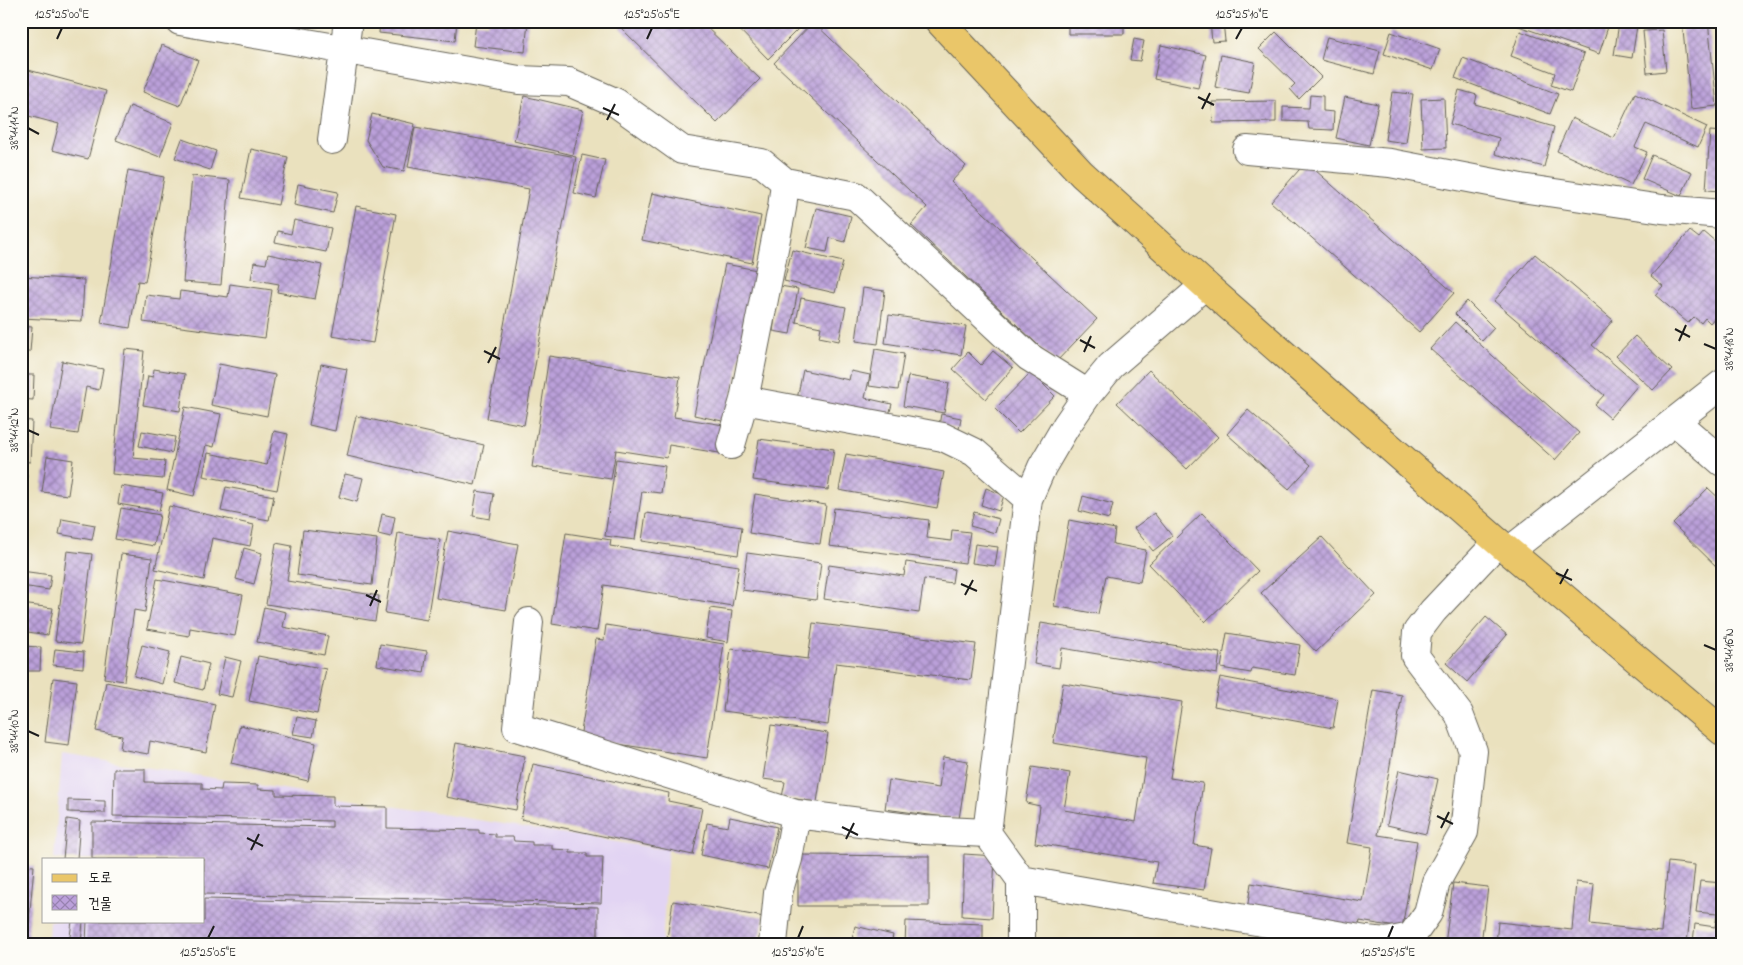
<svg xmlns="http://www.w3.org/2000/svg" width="1743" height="965" font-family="'Indie Flower','Poor Story',sans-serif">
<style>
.built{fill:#e2d4f3}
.building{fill:url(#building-cross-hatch)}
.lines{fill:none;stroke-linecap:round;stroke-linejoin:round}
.minor-casing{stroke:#646155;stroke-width:30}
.major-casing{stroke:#646155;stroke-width:30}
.minor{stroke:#fff;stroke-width:28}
.major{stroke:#eac669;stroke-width:28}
.ticks{fill:none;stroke:#1c1c1c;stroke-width:2}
.neatline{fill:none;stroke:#1c1c1c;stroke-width:2}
.ticks-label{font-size:12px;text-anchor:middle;fill:#1c1c1c}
</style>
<defs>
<pattern id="building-cross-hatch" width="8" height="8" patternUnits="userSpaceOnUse" patternTransform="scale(1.25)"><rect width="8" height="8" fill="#bba0da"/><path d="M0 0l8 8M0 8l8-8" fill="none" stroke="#9782b0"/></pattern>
</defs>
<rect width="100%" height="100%" fill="#fdfcf7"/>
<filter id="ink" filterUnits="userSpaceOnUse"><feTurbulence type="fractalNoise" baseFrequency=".02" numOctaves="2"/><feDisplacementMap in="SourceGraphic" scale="10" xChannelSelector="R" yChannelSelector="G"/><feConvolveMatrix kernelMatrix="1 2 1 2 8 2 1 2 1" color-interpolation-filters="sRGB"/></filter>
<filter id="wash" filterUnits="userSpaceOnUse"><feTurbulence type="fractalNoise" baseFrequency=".0096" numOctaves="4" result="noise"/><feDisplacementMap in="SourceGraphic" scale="20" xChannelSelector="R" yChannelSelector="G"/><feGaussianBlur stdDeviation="1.12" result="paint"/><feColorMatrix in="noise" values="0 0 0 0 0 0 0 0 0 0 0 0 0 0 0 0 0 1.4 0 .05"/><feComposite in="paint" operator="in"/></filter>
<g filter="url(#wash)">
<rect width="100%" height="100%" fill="#eae1be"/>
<path class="built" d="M62,754l606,96 -6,94h-614l1,-23h155v-62h-150z"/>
<g id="blocks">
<path class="building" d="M380,21h77l-2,20 -76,-8z
M488,21h40l-3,31 -52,-6 3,-23 12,1z
M614,21h86l60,58 -43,44z
M731,21h75l-38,38z
M1068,21h56v13h-56z
M1210,21h13l2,20 -13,1z
M1504,21h106l-11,33z
M1682,21h26l9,85 -26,3z
M813,22l153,144 -15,16 146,137 -41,43 -145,-137 16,-18 -153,-144z
M1619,23l18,3 -5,32 -18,-3z
M1662,30l4,41 -19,2 -4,-42z
M1520,31l64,23 -13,38 -20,-7 4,-12 -44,-17z
M1276,32l45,45 -22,22 -9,-10 5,-5 -36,-35z
M1391,32l49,17 -7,21 -49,-16z
M1327,37l53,14 -6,23 -53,-14z
M1134,39l10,2 -4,20 -10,-1z
M162,45l36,15 -18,46 -37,-14z
M1161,45l45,10 -8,33 -44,-9z
M1221,55l34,7 -6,31 -34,-6z
M1463,58l95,36 -8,20 -95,-36z
M21,68l85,23 -18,68 -36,-9 7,-26 -38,-10z
M1459,90l18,5 -2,9 79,23 -10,40 -49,-13 4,-16 -49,-14z
M1392,92l21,2 -7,49 -21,-3z
M1635,93l72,34 -9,20 -52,-23 -11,23 12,5 -16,33 -74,-34 15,-33 42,20z
M1310,95l13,1v15l11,1 -1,18 -24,-1 -1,-7 -25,-1v-14l26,1z
M524,96l59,14 -10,45 -59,-14z
M1345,97l33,7 -9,41 -33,-7z
M1444,98l2,50 -23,1 -2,-50z
M1276,101v21l-63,1 -1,-21z
M130,106l43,17 -13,34 -44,-17z
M372,114l43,10 -11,47 -21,-4 -17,-27z
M415,127l161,30 -14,74h-2l-36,194 -37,-7 42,-229 -121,-22z
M1710,131l12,1v59l-16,-1z
M182,139l34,12 -6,19 -35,-12z
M251,149l37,8 -10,48 -37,-7z
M582,155l23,5 -9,38 -22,-5z
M1652,155l40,17 -11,24 -39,-17z
M1306,162l148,131 -35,39 -148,-130z
M128,170l36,7 -19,105 -7,-1 -8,47 -29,-5z
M192,176l38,4 -9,105 -38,-3z
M298,184l40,8 -5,21 -39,-8z
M652,193l109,23 -9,47 -110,-23z
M356,206l40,8 -23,129 -41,-7z
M816,208l35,8 -6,26 -15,-4 -3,14 -21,-4z
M294,220l37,8 -5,24 -51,-10 3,-11 13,3z
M1690,231l9,7 5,-6 18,15v62l-12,14 -5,-5 -4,5 -7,-6 -6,6 -33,-28 8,-9 -12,-10z
M792,250l51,12 -8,31 -51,-12z
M268,254l54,11 -7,34 -38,-7 2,-8 -28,-5 3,-17 12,2z
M1535,254l78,66 -21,25 46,40 -28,33 -15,-13 9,-10 -110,-94z
M725,264l32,6 -30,152 -33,-7z
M21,276l63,4 -2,41 -61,-3z
M230,284l42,6 -7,48 -122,-16 3,-27 33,4 1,-8 48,6z
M780,286l18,3 -8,45 -17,-3z
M863,288l22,3 -7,53 -22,-3z
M801,298l45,9 -7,34 -20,-4 2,-10 -25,-5z
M1467,301l27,27 -12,13 -27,-27z
M889,315l77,11 -5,29 -76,-12z
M1455,322l124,111 -24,27 -125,-111z
M21,326l11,1 -2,25h-9z
M1635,336l37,34 -19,20 -37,-34z
M125,349l19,2 -11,107 32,3 -2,18 -51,-5z
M875,349l29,5 -6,36 -29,-4z
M993,351l20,17 -27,31 -33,-30 15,-17 13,13z
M549,356l131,21 -6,40 50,8 -5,28 -50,-8 -2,13 -51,-8 -5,29 -79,-12z
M62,361l41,8 -4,21 -13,-3 -8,47 -28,-4z
M219,364l56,11 -8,41 -56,-11z
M321,364l26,5 -12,62 -26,-6z
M154,369l31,5 -5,37 -37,-6 5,-29 5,1z
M803,370l46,10 2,-9 19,4 -5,23 27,6 -4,15 -91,-20z
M1149,370l69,67 -31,32 -70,-66z
M1031,372l24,24 -36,37 -24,-24z
M21,375h13l-1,25 -12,-1z
M908,376l41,7 -5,30 -41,-7z
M185,407l36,7 -7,33 -8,-2 -12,51 -27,-6z
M1248,410l63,55 -22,24 -62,-55z
M941,414l20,4 -2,11 -20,-4z
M356,416l128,29 -9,40 -128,-29z
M21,420l11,1 -2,41 -9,-1z
M142,431l33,6 -3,16 -33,-7z
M274,431l14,3 -11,56 -74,-14 5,-23 59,12z
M759,439l75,10 -6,41 -75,-10z
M846,454l98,18 -7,36 -98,-18z
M47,456l26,4 -5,35 -26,-3z
M616,459l49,7 -4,27 -19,-2 -7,49 -30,-4z
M21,474l6,1 -2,21h-4z
M345,474l18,4 -6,24 -18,-5z
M121,486l42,7 -4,18 -41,-7z
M226,487l48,9 -5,24 -48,-9z
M986,488l18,7 -5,16 -18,-6z
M1708,488l14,13v71l-49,-48z
M477,491l17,3 -4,25 -17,-3z
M755,494l71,11 -6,39 -71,-11z
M1083,496l30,8 -4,15 -30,-8z
M169,506l85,19 -4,21 -38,-8 -8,42 -49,-11z
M121,508l39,7 -6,31 -39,-7z
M834,508l95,12 -2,18 24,3 1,-11 18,2 -5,31 -136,-17z
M974,512l25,7 -4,14 -25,-7z
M646,513l96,14 -4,28 -96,-14z
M1154,513l18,23 -19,15 -19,-23z
M1202,513l56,58 -53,51 -56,-58z
M382,514l13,3 -4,20 -13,-3z
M62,519l33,6 -3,15 -33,-6z
M1069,520l46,9 -2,15 33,6 -6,32 -34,-6 -8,38 -44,-8z
M303,530l74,9 -5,46 -75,-10z
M448,531l70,13 -12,66 -70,-12z
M398,533l42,7 -13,80 -42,-7z
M566,533l45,7 -1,6 129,20 -7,40 -128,-21 -7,46 -45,-7z
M1322,537l54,58 -60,57 -55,-59z
M276,543l16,3 -5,35 92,15 -4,25 -109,-17z
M975,544l23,3 -3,19 -23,-3z
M244,548l18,5 -8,31 -18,-5z
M67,551l25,3 -11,90 -26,-3z
M747,553l74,10 -5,37 -74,-10z
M121,554l31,4 -7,54 -11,-2 -10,71 -20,-3z
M906,562l48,7 -2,14 -28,-4 -5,34 -95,-14 5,-34 75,11z
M21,571l30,4 -2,15 -28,-4z
M157,579l86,16 -8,41 -45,-8 -1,8 -42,-7z
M21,604l32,4 -5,27 -27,-4z
M264,607l22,5 -3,15 45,9 -4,19 -67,-13z
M710,608l22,3 -4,31 -22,-4z
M1486,617l21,18 -40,47 -21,-19z
M813,623l163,21 -5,36 -135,-17 -8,62 -105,-14 8,-62 77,10z
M1041,623l179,30 -3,21 -155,-26 -3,20 -25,-4z
M606,625l118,19 -17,114 -127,-20 16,-99 8,1z
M1227,633l73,12 -5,30 -43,-7 -1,5 -30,-5z
M380,644l47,7 -3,22 -47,-8z
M142,645l28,7 -8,32 -28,-8z
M21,646l20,1 -1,24h-19z
M55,649l29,3 -1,16 -30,-3z
M258,656l68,13 -9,45 -68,-13z
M181,657l28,7 -6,26 -28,-7z
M225,657l16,4 -9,36 -15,-3z
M1220,677l118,22 -5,29 -119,-22z
M53,678l24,3 -8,64 -24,-3z
M106,682l109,22 -9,48 -56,-11 -2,13 -28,-5 2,-13 -26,-5z
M1063,683l119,19 -12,76 33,5 -9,62 17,3 -7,42 -51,-7 4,-21 -122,-19 5,-37 -14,-3 6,-36 38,6 -6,37 72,12 10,-64 -93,-15z
M1373,690l29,5 -24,140 39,6 -15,87 -42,-7 -2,8 -111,-19 4,-27 112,19 9,-55 -25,-4z
M297,717l19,4 -3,16 -20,-3z
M240,725l76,18 -8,38 -77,-18z
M771,725l57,8 -11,69 -35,-5 3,-15 -22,-3z
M456,743l69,13 -9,54 -70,-13z
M943,757l25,4 -9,58 -74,-10 4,-29 50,8z
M533,764l136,29 -1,8 34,7 -9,47 -172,-36z
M114,769h31v13l57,1v6l19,1 1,-6 36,1v4l18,1v5l57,1v10l54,1v21l92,2v3l16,1v3h18l1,4 18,1v3h20v4l18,1v3h17v4h16l-2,46 -397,-9v-35h-112v-37l240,5v-6l-219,-5z
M1399,770l39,9 -12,55 -39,-9z
M68,800l37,1v12l-37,-1z
M730,817l47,10 -9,42 -67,-14 6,-32 21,4z
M67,819l13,2 -3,38h-14z
M964,854l31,2 -3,62 -30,-2z
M798,855l131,1v50h-131z
M1668,862l27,3 -8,79h-191l2,-22 74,8 4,-48 18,2 -4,40 71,8z
M21,865l13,1 -7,78h-6z
M1700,881l22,2v61l-29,-2 2,-18 20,3 2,-13 -21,-2z
M1453,883l35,4 -7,57h-36z
M204,899l394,8v37h-512l1,-23h117z
M673,901l91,16 -5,27h-93z
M72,921h11l-2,23h-12z
M906,921l77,3v20h-78z
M855,926l38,9 -2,9h-40z"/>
</g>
</g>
<g filter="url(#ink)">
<use href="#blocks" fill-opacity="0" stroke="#646155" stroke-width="1"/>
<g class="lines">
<g class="minor-casing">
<path id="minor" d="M180,21l339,59 50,2 46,20 67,48 80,13 23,19 -3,26 -38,192 -13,45
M332,140l16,-119
M1247,150l143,13 131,25 141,21 60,5
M785,182l71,14 173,161 59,37
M744,400l199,37 31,15 54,47
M1676,422l46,40
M1509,551l213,-167
M529,622l-12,105 279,87 128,16 63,3 41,-334 14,-32 24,-41 22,-32 23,-28 94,-81
M987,833l34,47v64
M1021,880l345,60 21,2 24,-5 17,-24 8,-31 28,-50 9,-81 -14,-37 -44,-58 2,-24 16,-21 65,-69
M773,944l5,-51 10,-34 8,-45"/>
</g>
<g class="major-casing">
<path id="major" d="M939,21l143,153 123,111 293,257 224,189"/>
</g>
<use href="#minor" class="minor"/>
<use href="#major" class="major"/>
</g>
</g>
<path class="ticks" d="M57,39l5,-11M647,39l5,-11M1236,39l6,-11M1198,97l16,8M603,108l16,7M1202,109l8,-16M607,120l8,-16M28,128l11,6M1675,329l15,8M1080,340l15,8M1679,341l7,-16M1704,344l12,5M484,351l16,8M1084,352l7,-16M488,363l8,-16M28,430l11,5M1556,573l16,7M961,584l16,7M1560,584l8,-15M366,595l15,7M965,595l8,-15M370,606l7,-16M1704,645l12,5M28,731l11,5M1437,816l16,8M842,827l16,8M1441,828l8,-16M247,838l16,8M846,839l8,-16M251,850l8,-16M208,938l6,-12M798,938l5,-12M1388,938l5,-12"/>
<rect width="1743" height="965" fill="none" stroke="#fdfcf7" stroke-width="55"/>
<rect x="42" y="858" width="162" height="65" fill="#fdfcf7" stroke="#a3a29f"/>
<rect x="52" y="874" width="25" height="8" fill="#eac669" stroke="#a3a29f"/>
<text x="88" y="882" font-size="15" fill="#1c1c1c">도로</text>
<rect x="52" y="895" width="25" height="15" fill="url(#building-cross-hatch)" stroke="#a3a29f"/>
<text x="88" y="908" font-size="15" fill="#1c1c1c">건물</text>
<rect x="28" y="28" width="1688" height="910" class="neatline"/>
<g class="ticks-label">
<text x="62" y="18">125°25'00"E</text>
<text x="652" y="18">125°25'05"E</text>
<text x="1242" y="18">125°25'10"E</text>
<text transform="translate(14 128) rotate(-90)" y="4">38°44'14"N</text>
<text transform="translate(1729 349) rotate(-90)" y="4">38°44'18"N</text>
<text transform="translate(14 430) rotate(-90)" y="4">38°44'12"N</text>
<text transform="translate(1729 650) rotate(-90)" y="4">38°44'16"N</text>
<text transform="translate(14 731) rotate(-90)" y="4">38°44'10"N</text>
<text x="208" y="956">125°25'05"E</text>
<text x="798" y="956">125°25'10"E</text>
<text x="1388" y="956">125°25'15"E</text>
</g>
</svg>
